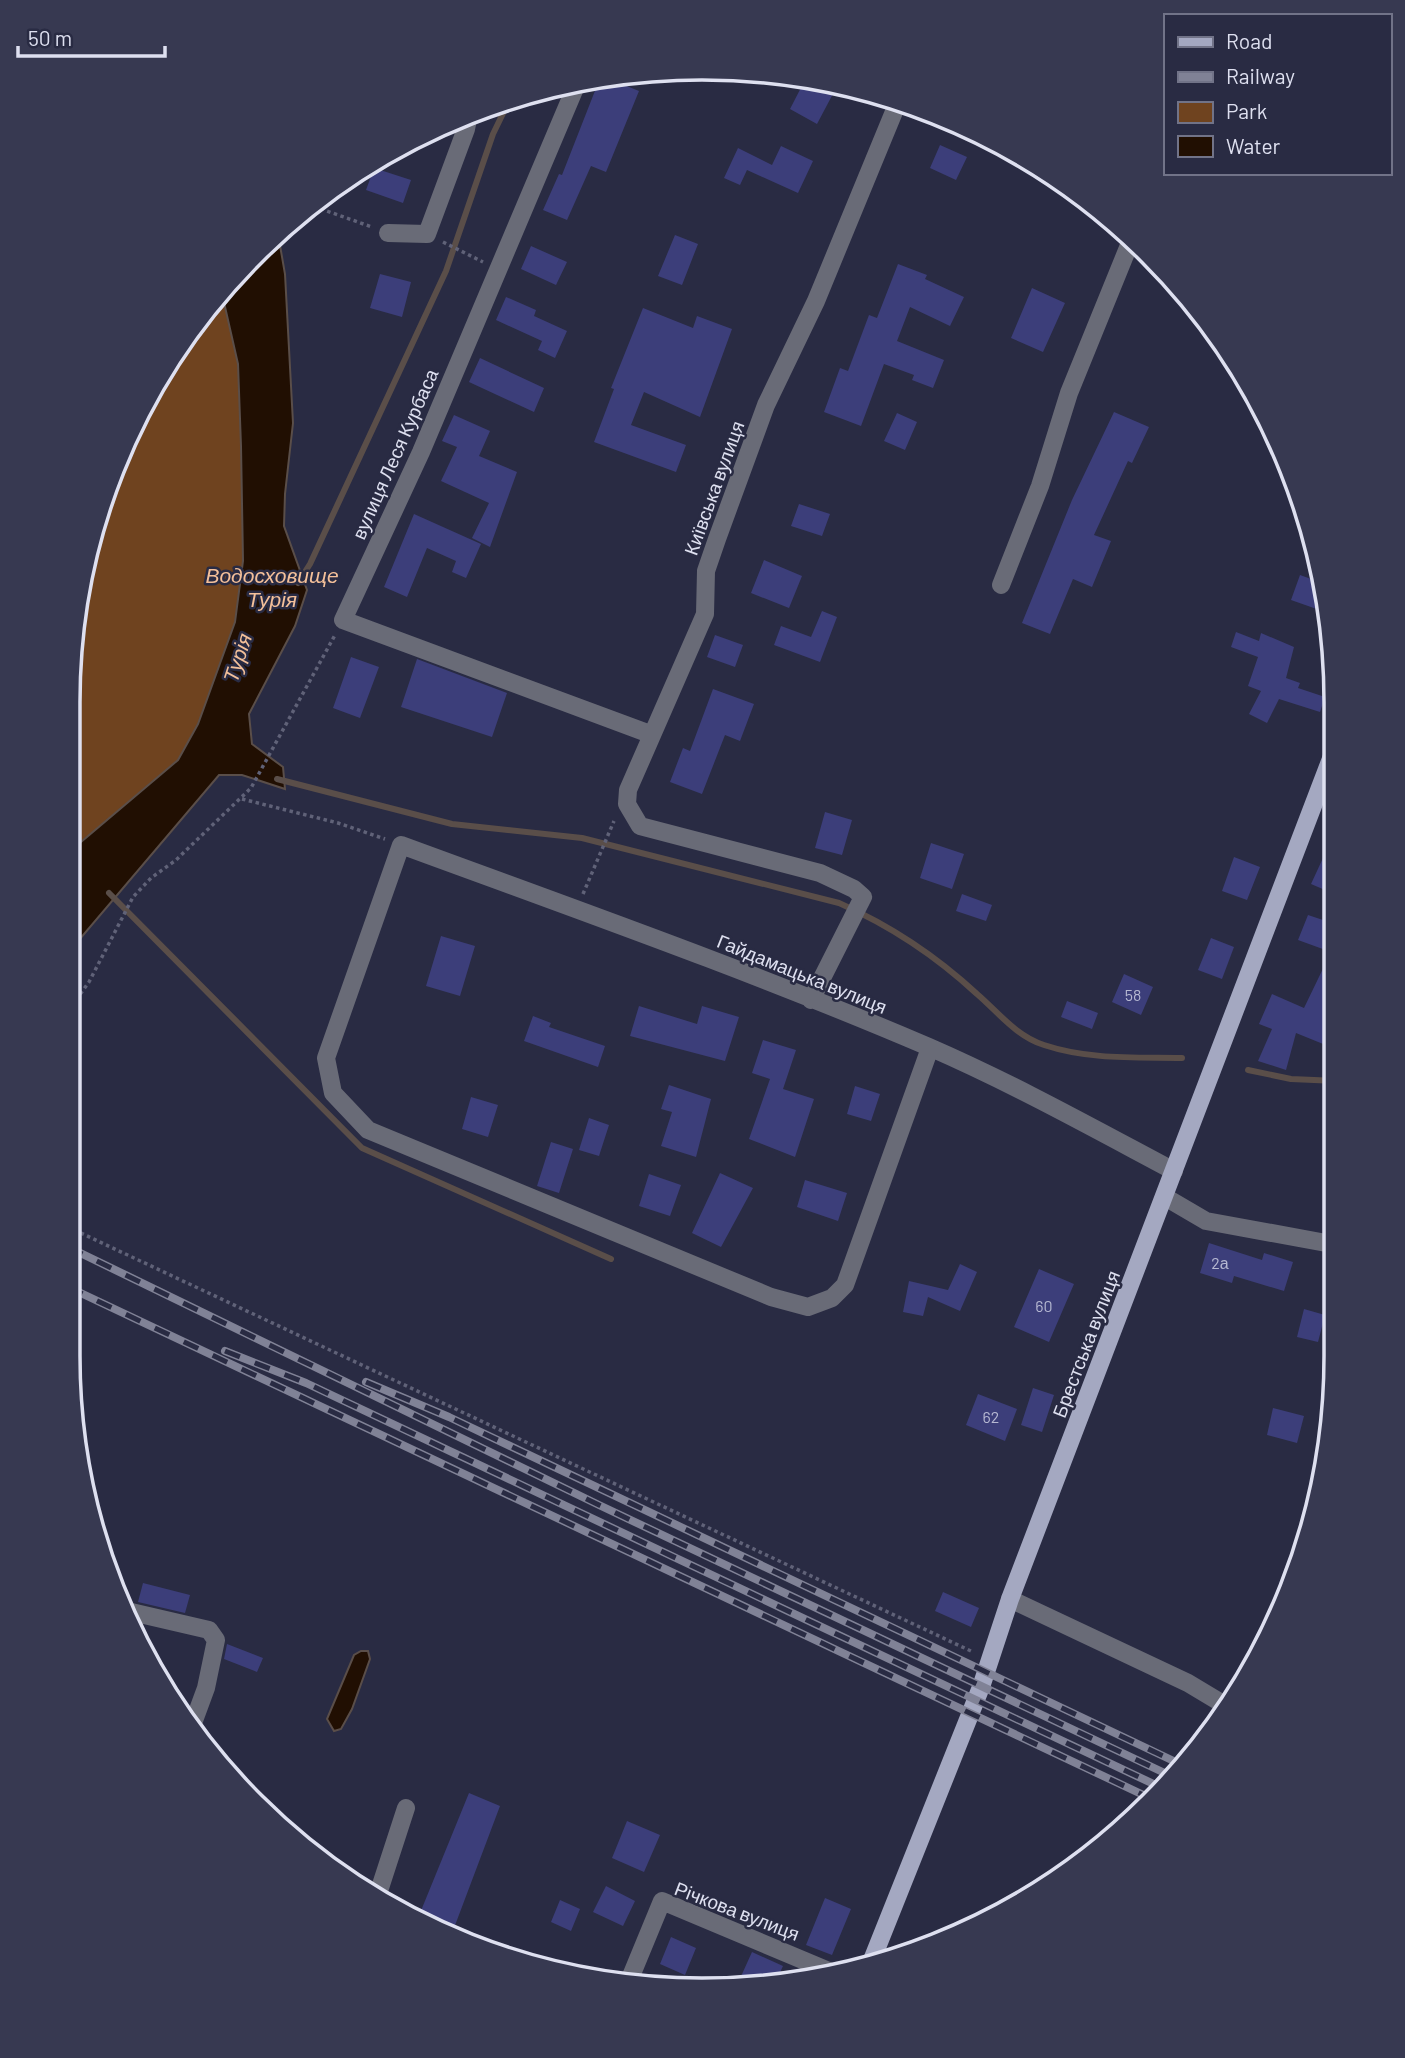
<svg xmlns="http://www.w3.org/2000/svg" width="1405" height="2058" font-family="Barlow,sans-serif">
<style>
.green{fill:#6f431f}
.water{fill:#210f02;stroke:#5a4e49;stroke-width:2}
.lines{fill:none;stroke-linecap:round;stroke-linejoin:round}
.stream{stroke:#5a4e49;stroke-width:6}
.building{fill:#3c3e7a}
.path{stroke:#606278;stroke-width:3.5;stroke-dasharray:3.5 3.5;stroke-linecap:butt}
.minor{stroke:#696b77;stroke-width:18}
.major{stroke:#a4a8c1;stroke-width:18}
.rail-casing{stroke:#808296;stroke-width:8}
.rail{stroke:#292b43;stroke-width:5;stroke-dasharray:16;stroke-linecap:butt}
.labels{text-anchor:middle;stroke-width:5;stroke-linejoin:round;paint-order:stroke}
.number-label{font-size:16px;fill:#b6b8d2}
.street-label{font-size:19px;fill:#dee0f0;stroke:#292b43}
.water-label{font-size:21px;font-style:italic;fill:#f4c09a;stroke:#292b43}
.rim{fill:none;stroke:#dee0f0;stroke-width:3.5}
</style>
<rect width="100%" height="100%" fill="#292b43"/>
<path class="green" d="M223,298l15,66 3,82 2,115 -8,61 -37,102 -20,36 -110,93v-150l12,-124 54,-157z"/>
<path class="water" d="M278,234l7,40 8,149 -8,71 -1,32 23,64 -12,36 -46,88 3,30 31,23 2,22 -43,-14h-23l-151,178v-100l110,-93 20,-36 37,-102 8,-61 -2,-115 -3,-82 -15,-66 31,-44z
M361,1651h7l2,8 -18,50 -11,20 -7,2 -7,-12 27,-64z"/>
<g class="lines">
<path class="stream" d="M298,583l12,-19 136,-293 47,-137 16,-33
M277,779l175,45 130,14 257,65c50,22 97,53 138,91 21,18 39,42 67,51 45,15 92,12 138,13
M109,893l253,255 249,111
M1248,1070l43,9 46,2"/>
</g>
<path class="building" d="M600,78h7l32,13 -33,81 -15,-6 -24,54 -24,-10 16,-36 3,1z
M806,78l29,12 -18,34 -27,-15z
M940,145l27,12 -11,23 -26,-12z
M781,146l32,15 -15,32 -51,-23 -7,15 -16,-7 14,-30 34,17z
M374,168l37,12 -8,23 -37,-13z
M675,235l23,9 -16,41 -24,-9z
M531,246l36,16 -11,23 -35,-16z
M898,264l29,11 -2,4 39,18 -14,29 -40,-19 -13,34 47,19 -11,28 -21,-8 2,-5 -30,-11 -23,62 -37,-14 16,-44 8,3 21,-56 8,3z
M380,274l31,8 -9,35 -32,-9z
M1032,288l33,15 -22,49 -32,-14z
M506,297l30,13 -2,6 33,15 -12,27 -17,-8 4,-9 -46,-21z
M643,308l50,20 4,-12 35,13 -32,88 -56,-25 -13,33 55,20 -10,27 -82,-30 20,-53 -3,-1z
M480,358l64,30 -10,24 -65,-30z
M1114,412l35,15 -17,36 -4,-2 -34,74 17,6 -19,46 -19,-8 -23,55 -28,-11 50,-123z
M897,413l20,9 -12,28 -21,-9z
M454,415l36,16 -11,25 38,16 -27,75 -18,-9 17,-35 -48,-22 16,-34 -15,-6z
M799,504l31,10 -8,22 -31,-10z
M414,514l67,30 -15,34 -14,-6 4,-11 -29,-13 -20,49 -23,-10z
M764,560l38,16 -13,32 -38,-15z
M1300,575l25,9 3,29 -37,-13z
M822,611l15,6 -17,45 -46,-17 7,-19 30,11z
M1236,632l23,9 2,-8 33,14 -8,31 14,5 -2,5 27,9 -5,15 -41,-13 -12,24 -18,-9 12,-23 -13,-5 10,-29 -27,-10z
M715,635l28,10 -8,22 -28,-10z
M351,657l28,10 -19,51 -27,-10z
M417,659l90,34 -15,44 -91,-30z
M713,689l41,15 -14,37 -15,-6 -23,59 -32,-12 13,-34 7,3z
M825,812l27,8 -10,35 -27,-7z
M931,843l33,11 -12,35 -32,-11z
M1234,857l26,10 -13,33 -25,-9z
M1323,858l14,6v176l-4,8 -37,-15 -10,37 -28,-9 14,-32 -13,-5 13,-30 32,14 27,-56 -33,-12 10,-25 15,5 9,-27 -21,-9z
M962,894l30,11 -6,16 -30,-10z
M441,936l34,10 -15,50 -34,-10z
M1211,938l23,9 -12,32 -24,-9z
M1124,974l29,13 -12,28 -29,-13z
M1067,1001l31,12 -6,16 -31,-12z
M639,1006l58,18 5,-18 37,11 -14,44 -95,-25z
M533,1016l18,7 -2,4 56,19 -7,21 -74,-26z
M763,1040l33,10 -13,39 31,10 -19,58 -46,-18 21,-60 -18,-6z
M669,1085l42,14 -15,58 -35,-11 11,-34 -11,-3z
M855,1086l25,8 -9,27 -24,-7z
M471,1097l27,8 -10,32 -26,-8z
M589,1118l20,7 -10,31 -20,-6z
M551,1142l22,7 -14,44 -22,-7z
M720,1173l33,15 -32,59 -29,-14z
M649,1174l32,11 -11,31 -31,-10z
M805,1180l42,13 -9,28 -41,-14z
M1209,1243l53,17 2,-7 29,9 -9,29 -50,-15 -2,7 -32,-10z
M960,1264l17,8 -17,39 -32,-14 -5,19 -20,-4 6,-31 39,9z
M1039,1269l35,15 -25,58 -35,-15z
M1304,1309l21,6 -7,27 -21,-5z
M1033,1388l21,7 -12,37 -21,-7z
M978,1394l39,15 -12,32 -39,-16z
M1273,1408l31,8 -7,27 -30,-8z
M143,1583l47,12 -5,18 -47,-11z
M943,1592l36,16 -8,19 -36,-16z
M227,1644l36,14 -6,14 -33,-13z
M469,1793l31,13 -49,130 -33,-18z
M627,1821l33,14 -16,37 -32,-14z
M606,1886l29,15 -12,25 -30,-14z
M825,1898l26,11 -19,46 -26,-10z
M560,1900l20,9 -9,22 -20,-9z
M671,1937l25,11 -11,27 -25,-11z
M752,1952l31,14 -7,15 -38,2z"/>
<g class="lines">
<path class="path" d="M316,203l8,7 48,17
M443,242l40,20
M242,799l96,24 47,16
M583,894l31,-73
M68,1011l21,-29 44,-85 18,-19 25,-18 75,-72 84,-153
M68,1227l905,425"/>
<path class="minor" d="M578,81l-157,371 -78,168 307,114
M388,233l39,1 39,-105 3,-15
M1001,585l39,-99 29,-93 63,-155
M811,1000l52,-103 -9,-8 -34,-16 -180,-47 -13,-22 1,-14 77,-176 1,-43 11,-32 49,-134 50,-104 82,-199
M930,1048l-85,237 -13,13 -24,9 -37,-10 -403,-167 -35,-37 -7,-35 75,-213c177,65 355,128 528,202 85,37 164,81 245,124
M1165,1197l41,24 131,24
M1010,1599l178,84 35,21
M127,1611l82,19 7,10 -10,48 -14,38
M378,1894l28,-86
M629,1981l33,-80 174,73"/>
<path class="major" d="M872,1960l109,-273 29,-88 327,-856"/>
<g class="rail-casing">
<path id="rail" d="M68,1247l531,258 572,271
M68,1287l1086,513
M225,1351l81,32 856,405
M366,1382l83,35 731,347"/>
</g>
<use href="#rail" class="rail"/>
</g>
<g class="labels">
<g class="number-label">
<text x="1133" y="1001">58</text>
<text x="1220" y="1269">2а</text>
<text x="1044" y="1312">60</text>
<text x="991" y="1423">62</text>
</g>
<g class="street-label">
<text transform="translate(395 454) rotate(-66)" y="7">вулиця Леся Курбаса</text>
<text transform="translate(714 488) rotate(-70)" y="7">Київська вулиця</text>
<text transform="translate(802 974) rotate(22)" y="7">Гайдамацька вулиця</text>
<text transform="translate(1086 1344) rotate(-69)" y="7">Брестська вулиця</text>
<text transform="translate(737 1911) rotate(21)" y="7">Річкова вулиця</text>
</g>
<g class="water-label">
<text x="272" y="583">Водосховище<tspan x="272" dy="24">Турія</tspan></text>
<text transform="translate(238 658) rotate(-72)" y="7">Турія</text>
</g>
</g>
<path d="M0 0H1405V2058H0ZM702 80H702A622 622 0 0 1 1324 702V1356A622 622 0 0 1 702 1978H702A622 622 0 0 1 80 1356V702A622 622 0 0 1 702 80Z" fill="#373951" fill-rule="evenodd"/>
<path class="rim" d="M702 80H702A622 622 0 0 1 1324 702V1356A622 622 0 0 1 702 1978H702A622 622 0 0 1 80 1356V702A622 622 0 0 1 702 80Z"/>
<rect x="1164" y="14" width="228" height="161" fill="#292b43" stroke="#717388" stroke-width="2"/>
<rect x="1178" y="37" width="35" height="10" fill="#a4a8c1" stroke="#717388" stroke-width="2"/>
<text x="1226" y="49" font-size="21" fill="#dee0f0">Road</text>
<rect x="1178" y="72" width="35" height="10" fill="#808296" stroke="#717388" stroke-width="2"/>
<text x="1226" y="84" font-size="21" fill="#dee0f0">Railway</text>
<rect x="1178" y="102" width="35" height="21" fill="#6f431f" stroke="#717388" stroke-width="2"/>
<text x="1226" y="119" font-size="21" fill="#dee0f0">Park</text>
<rect x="1178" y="136" width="35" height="21" fill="#210f02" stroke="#717388" stroke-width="2"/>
<text x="1226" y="154" font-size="21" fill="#dee0f0">Water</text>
<path d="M18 46v10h147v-10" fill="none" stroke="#dee0f0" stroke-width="3.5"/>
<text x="28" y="46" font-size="21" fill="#dee0f0" stroke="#292b43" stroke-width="5" paint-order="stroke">50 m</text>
</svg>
